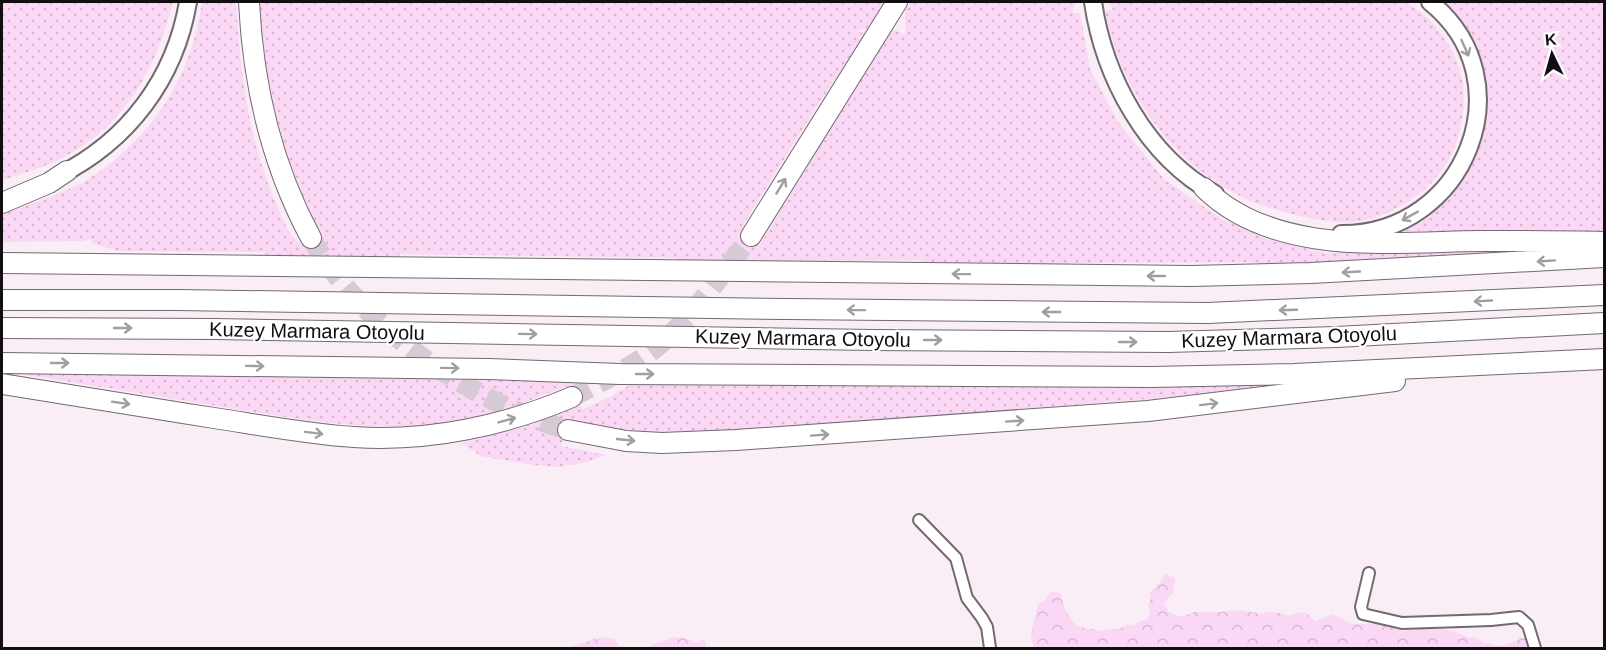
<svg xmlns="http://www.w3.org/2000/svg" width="1606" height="650" font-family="Arial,sans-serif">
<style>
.grass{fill:url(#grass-dots)}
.forest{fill:url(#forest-crowns)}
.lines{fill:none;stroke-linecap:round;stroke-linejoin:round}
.motorway-tunnel{stroke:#d6cbd4;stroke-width:20;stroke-dasharray:20 10;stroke-linecap:butt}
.minor-casing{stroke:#736971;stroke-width:14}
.trunk-casing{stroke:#736971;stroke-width:20}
.motorway-casing{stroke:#736971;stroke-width:22}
.minor{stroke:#fff;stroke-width:10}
.trunk{stroke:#fff;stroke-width:16}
.motorway{stroke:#fff;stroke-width:20}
.oneway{stroke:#a09e9f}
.labels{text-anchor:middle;stroke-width:4.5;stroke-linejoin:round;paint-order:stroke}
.street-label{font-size:20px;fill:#110d10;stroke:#fff}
</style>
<defs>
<pattern id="grass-dots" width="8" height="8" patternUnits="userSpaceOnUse" patternTransform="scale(1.5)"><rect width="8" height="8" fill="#fad7f4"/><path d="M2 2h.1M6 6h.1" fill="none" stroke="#d5b7d0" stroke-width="1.8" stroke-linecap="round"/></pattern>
<pattern id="forest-crowns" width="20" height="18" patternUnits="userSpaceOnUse" patternTransform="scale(1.5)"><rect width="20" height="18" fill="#fad7f4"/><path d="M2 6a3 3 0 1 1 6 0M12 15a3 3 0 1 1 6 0" fill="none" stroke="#d5b7d0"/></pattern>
</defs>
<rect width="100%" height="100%" fill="#f9edf6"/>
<path class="grass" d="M2,2h171c-15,62 -47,123 -107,154 -20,11 -42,17 -64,24z
M202,2h34c5,72 11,133 40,201 7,16 12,33 26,42l18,-11c-24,-41 -40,-87 -51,-133 -8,-32 -10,-67 -15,-99h637l-25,27 -10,3 10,1 -47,70 -76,122 1,9 16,11 131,-216 14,5v-22l5,-10h166l-4,11h8l10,56 28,53 46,57 56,39 46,21 59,14 186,-3v5l-253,11 -1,-4 -186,1 -4,3 -143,-1 -2,-5 -247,1v-3l-275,-4 -4,4 -132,-2v-4l-147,-1 -25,-8 -1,-4 -9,2 -80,1v-29c20,-5 40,-13 60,-21 8,-4 18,-7 25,-12 65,-42 104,-101 115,-178z
M1109,2h296c28,14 54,50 58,82 4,42 -9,83 -43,109 -41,32 -75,34 -124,22 -19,-5 -39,-10 -56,-19 -71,-36 -120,-108 -135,-185l8,-1z
M1444,2h160v230l-199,-1c62,-34 94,-96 75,-166 -4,-15 -8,-30 -17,-43 -5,-7 -13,-14 -19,-20z
M28,372h35l520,8 -10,4 -1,2c-16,2 -32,11 -47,16 -28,10 -58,19 -88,22 -70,8 -139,-5 -208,-16 -67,-11 -135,-22 -202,-33z
M641,378l670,4 -163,17 -430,33c-51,2 -99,0 -149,-12l-8,26 45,9 -19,7 -29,5 -24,-2 -53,-9 -19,-13 63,-16 55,-21 3,3 27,-12z"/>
<path class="forest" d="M1165,574l10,4 -2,15 -6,6 -3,5 5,8 12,5 13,-5h28l14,-2 27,4 5,-2 12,1 8,3 13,-4 5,1 9,8 18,-7 19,10h25l26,7 30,-3 22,3 14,7 6,-1 10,7 5,-1c10,7 21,-1 32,-5l3,1 2,9h-492c-2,-3 -4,-6 -4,-9 -1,-4 6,-28 7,-35l7,-4 7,-9 8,2c4,12 8,29 21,34 6,2 13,1 19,4l21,-3 7,-4 6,2 6,-5 7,-2 3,-5 -2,-9 3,-7 -1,-6 10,-9z
M601,637l14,2 3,6 9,3h-59z
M674,637l15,2 8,4 7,-4 3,9h-62z"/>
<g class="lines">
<path class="motorway-tunnel" d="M311,238c52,90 158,163 257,192
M572,397c25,-13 53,-26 76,-43 41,-31 72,-78 103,-118"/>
<g class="minor-casing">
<path id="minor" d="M919,520l37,38 11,40 15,20 5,9 3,21
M1369,573l-8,34 2,7 39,9 89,-3 28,-3 9,8 7,23"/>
</g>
<g class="trunk-casing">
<path id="trunk" d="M1093,2c11,75 53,154 122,192
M58,176c70,-35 117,-97 130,-174
M1341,234c125,1 186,-154 89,-232"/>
</g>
<g class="motorway-casing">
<path id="motorway" d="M249,2c4,83 22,162 62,236
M1204,188c70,69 187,54 277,53 41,0 82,0 123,1
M2,203l47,-20 18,-12
M751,236l146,-234
M2,263l1189,13 120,-3 293,-16
M2,300h176l608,9 422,4 396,-18
M2,328l214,1 656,11 296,2 168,-5 268,-14
M2,363l486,6 132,5 532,3 142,-3 310,-15
M2,384c70,11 141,23 212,34 46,7 93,16 140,19 74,5 150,-11 218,-40
M568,430l58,11 36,2 74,-3 412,-29 247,-30"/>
</g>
<use href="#minor" class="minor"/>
<use href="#trunk" class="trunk"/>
<use href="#motorway" class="motorway"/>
</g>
<defs><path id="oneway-shaft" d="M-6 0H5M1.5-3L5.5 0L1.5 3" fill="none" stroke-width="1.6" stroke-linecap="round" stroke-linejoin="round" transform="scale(1.5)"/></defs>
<g class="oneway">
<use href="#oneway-shaft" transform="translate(1465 48) rotate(66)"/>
<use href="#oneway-shaft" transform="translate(781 186) rotate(-59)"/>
<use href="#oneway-shaft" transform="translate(1410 216) rotate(151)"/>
<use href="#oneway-shaft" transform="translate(1546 261) rotate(176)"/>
<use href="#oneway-shaft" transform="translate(1351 272) rotate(177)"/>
<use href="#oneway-shaft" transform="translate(961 274) rotate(-179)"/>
<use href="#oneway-shaft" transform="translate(1156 276) rotate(180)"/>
<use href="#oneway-shaft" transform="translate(1483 301) rotate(177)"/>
<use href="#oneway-shaft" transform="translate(856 310) rotate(-179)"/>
<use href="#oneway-shaft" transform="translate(1288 310) rotate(178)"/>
<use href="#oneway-shaft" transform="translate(1051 312) rotate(-180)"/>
<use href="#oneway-shaft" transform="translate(123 328)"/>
<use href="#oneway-shaft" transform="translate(528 334) rotate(1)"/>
<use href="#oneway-shaft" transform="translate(933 340)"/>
<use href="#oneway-shaft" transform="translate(1128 342)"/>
<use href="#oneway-shaft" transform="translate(60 363)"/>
<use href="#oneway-shaft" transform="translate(255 366) rotate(1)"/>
<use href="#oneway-shaft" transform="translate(450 368) rotate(1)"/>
<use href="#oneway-shaft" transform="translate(645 374)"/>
<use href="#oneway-shaft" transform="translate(121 403) rotate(9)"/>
<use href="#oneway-shaft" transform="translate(1209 404) rotate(-7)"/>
<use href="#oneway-shaft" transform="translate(507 420) rotate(-15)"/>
<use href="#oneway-shaft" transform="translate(1015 421) rotate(-4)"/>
<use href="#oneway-shaft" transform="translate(314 433) rotate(7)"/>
<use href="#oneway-shaft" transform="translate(820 435) rotate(-4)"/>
<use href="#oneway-shaft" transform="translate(626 440) rotate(6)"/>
</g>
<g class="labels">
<g class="street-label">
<text transform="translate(317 331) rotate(1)" y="7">Kuzey Marmara Otoyolu</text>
<text transform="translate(1289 337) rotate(-2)" y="7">Kuzey Marmara Otoyolu</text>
<text transform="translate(803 338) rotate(1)" y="7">Kuzey Marmara Otoyolu</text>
</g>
</g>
<rect width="1606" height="650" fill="none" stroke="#110d10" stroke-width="6"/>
<g transform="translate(1552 54) rotate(355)" stroke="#ffffff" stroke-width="4.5" paint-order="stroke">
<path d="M0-4.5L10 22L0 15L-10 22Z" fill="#110d10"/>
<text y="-9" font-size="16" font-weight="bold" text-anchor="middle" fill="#110d10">K</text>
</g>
</svg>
